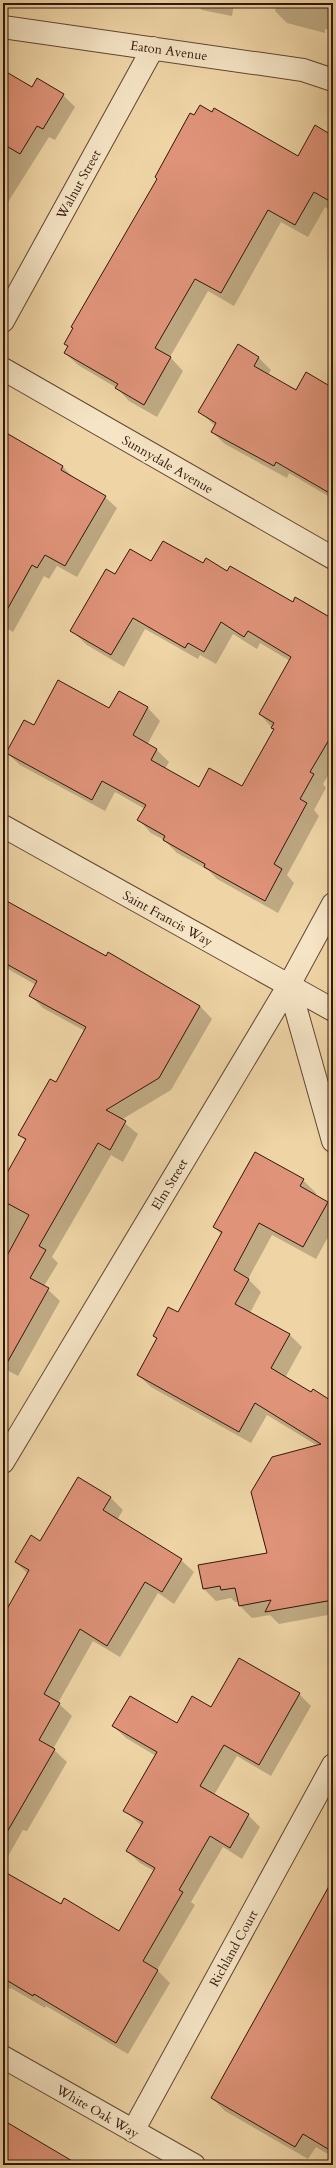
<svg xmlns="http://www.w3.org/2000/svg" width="336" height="2168" font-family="Cardo,serif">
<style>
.shadow{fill:#0003}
.building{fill:#df9379;stroke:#31160a}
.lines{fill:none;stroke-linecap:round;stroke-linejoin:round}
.minor-casing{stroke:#604631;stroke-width:24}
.minor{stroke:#f5e4c5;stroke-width:22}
.labels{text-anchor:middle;stroke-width:4;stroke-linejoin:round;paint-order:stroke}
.street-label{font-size:13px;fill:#31160a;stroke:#f5e4c5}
</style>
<rect width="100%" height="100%" fill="#efd5a6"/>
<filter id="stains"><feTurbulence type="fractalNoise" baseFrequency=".005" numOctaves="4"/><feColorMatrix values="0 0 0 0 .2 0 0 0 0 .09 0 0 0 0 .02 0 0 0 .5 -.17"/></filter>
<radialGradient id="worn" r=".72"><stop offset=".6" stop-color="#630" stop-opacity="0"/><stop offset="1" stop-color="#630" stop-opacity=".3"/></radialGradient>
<path class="shadow" d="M183,3h51l-2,13 -30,-6 -5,-5z
M267,3h66v28l-8,-2v4l-38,-10 -12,-12 2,-7z
M3,75l29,13 31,7 12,12 -20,33 -6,-3 -46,73z
M333,137v75l-8,-5 -17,30 -27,-15 -47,84 -26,-15 -38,66 13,14 -26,46 -28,-16 -12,-13 -39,-23 -13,-12 3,-7 -3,-3 233,-186z
M238,346l21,12 12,12 -3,5 28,17 37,-3v110l-44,-26 -2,5 -62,-34 -13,-12 3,-6 -15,-14z
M3,437l59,29 12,12 31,19 12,11 -40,69 -20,-11 -8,13 -5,-3 -31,56 -10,-6z
M152,563l51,2 25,7 105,48v147l-10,17 3,4 -12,22 5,6 -32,59 7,8 -16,30 -61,-34 -9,-9 -31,-17 -13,-13 -13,-7 -12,-13 6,-11 -30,-17 -10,19 -85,-46 -13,-12 27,-27 76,-17 9,-17 29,16 12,13 -13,24 10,5 12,12 -4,7 34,19h43l32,-58 -14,-16 30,-53 -30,-18 -3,6 -24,-15 -17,30 -16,-9 -2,4 -53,-30 -21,38 -37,-22 -13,-12 41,-58z
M3,894l5,5 -1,3 193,104 12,13 -41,71 -50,30 17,14 -15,28 -12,-7 -59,102 6,6 -14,23 16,15 -42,75 -15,-8v-186l23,-41 -6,-6 36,-52 29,-52 -42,-23 -13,-13 6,-10 -33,-19z
M303,1180l13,13 -1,3 18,12v20l-17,31 -44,-24 -24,44 13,13 -11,21 40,22 12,12 -17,31 26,16 22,9v211l-54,10 -9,-9 -18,3 -12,-12 -1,-4h-4l-4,-4 -15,3 -13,-13 65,-34 50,-108 -51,-31 -16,28 -100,-56 -13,-12 20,-35 -4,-4 24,-23 44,-78 -8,-8z
M79,1478l32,20 12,12 -6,10 64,40 13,12 -20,32 -16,-11 -38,64 -27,-16 -35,62 14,13 -19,33 14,13 -40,69 -4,-1 -20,35v-247l25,-44 -12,-12 24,-20z
M299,1694l12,12 -40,70 -34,-20 -23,39 34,20 12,12 -18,32 -19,-12 -32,55 4,3 -38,65 13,13 -42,71 -82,-48 -1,2 -34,-20 -1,1 -7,-4v-113l52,30 64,30 35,-61 -14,-8 -13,-12 15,-25 -18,-16 32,-54 -30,-18 -13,-12 64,-2 34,-15z
M333,1884v273l-17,-10 -8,12 -83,-48 -13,-13z"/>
<path class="building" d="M3,70l29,17 5,-9 27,16 -21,35 -6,-3 -17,28 -17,-10z
M200,105l12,7 2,-4 84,48 17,-31 18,11v67l-19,-11 -19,33 -27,-15 -47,83 -26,-14 -40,69 16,9 -27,48 -29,-17 3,-4 -54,-31 4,-7 -4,-2 9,-16 -2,-1 86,-148 -2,-2 35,-64 4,2z
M238,344l21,13 -5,9 42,24 10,-18 27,16v107l-57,-33 -2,4 -63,-34 5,-9 -18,-11z
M3,431l60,35 -2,4 45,26 -41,70 -20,-11 -8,13 -5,-3 -29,52z
M163,541l40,22 3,-5 21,13 3,-5 63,36 2,-5 38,22v114l-23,39 4,2 -14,25 7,4 -33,61 8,5 -17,32 -61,-34 1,-3 -42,-24 2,-4 -28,-16 9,-15 -44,-24 -10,19 -86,-47 18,-33 10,5 24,-45 51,28 10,-17 29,16 -15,28 24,14 -6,11 48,27 10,-19 33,18 32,-57 -3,-1 3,-5 -15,-9 32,-57 -43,-26 -4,6 -23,-15 -17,30 -16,-9 -3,5 -52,-30 -22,37 -41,-24 36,-62 9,5 15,-25 21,12z
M3,899l103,57 2,-4 92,54 -41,72 -53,32 20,11 -16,29 -12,-7 -59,103 7,4 -16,28 19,10 -46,82v-107l26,-48 -26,-14v-21l23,-41 -8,-4 32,-56 6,3 30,-55 -57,-31 8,-15 -34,-19z
M255,1152l49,27 -4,7 28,16 -25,45 -44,-24 -25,47 15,9 -14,25 55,30 -19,34 40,24 2,-3 20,13v198l-68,12 6,-12 -32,6 -4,-18 -14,2 -1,-4 -17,3 -5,-24 69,-12 -16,-61 21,-35 49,-13 -66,-41 -16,29 -102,-57 20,-37 -4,-2 15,-29 10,5 44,-80 -9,-5z
M78,1477l33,20 -8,13 79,49 -20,33 -17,-10 -38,64 -27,-17 -36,65 16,9 -21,37 16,9 -52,90v-223l26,-46 -14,-8 16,-27 9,6z
M239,1658l61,35 -41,72 -35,-20 -24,41 49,28 -19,34 -20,-12 -31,54 4,2 -40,69 15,9 -42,73 -82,-49 -1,2 -30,-18v-107l58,33 3,-6 55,33 36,-63 -29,-17 17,-29 -20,-11 34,-59 -45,-26 18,-30 47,27 15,-27 19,11z
M333,1879v273l-30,-18 -8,13 -84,-49z
M3,2120l76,45h-76z"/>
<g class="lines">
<g class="minor-casing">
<path id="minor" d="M3,27l300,43 30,10
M3,321l150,-273
M3,369l330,189
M3,826l330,184
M289,985l44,156
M3,1462l286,-477 44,-81
M3,2057l191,108
M133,2131l200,-366"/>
</g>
<use href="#minor" class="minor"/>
</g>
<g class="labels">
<g class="street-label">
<text transform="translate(169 50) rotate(8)" y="5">Eaton Avenue</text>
<text transform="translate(78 184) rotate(-61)" y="5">Walnut Street</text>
<text transform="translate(168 464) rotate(30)" y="5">Sunnydale Avenue</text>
<text transform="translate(168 918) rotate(29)" y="5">Saint Francis Way</text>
<text transform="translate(169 1184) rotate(-59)" y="5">Elm Street</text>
<text transform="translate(233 1948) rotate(-61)" y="5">Richland Court</text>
<text transform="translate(98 2111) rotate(30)" y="5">White Oak Way</text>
</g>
</g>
<rect width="336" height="2168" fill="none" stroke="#efd5a6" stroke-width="16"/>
<rect x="4" y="4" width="328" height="2160" fill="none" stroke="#31160a" stroke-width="2"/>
<rect x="8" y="8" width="320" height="2152" fill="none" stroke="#31160a"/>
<rect width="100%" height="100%" filter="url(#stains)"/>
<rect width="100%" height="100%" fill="url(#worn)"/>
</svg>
